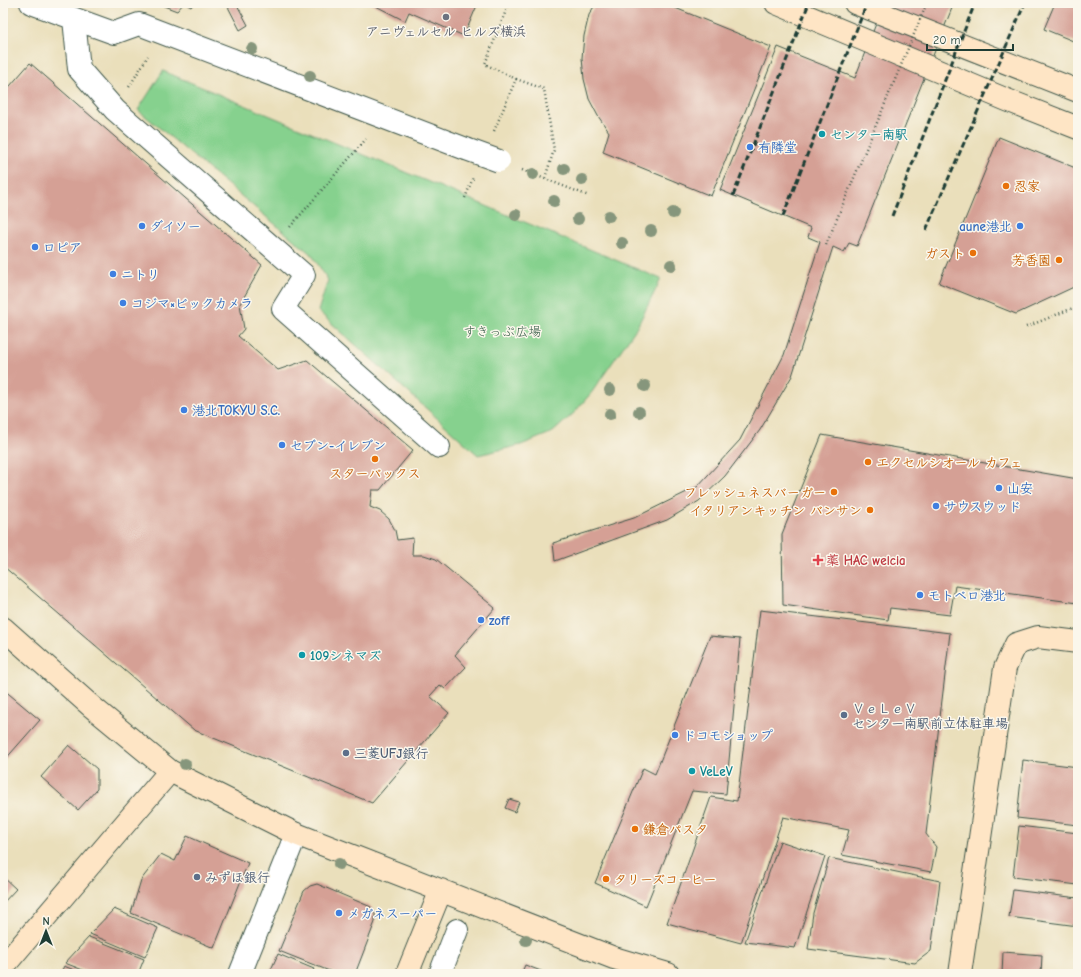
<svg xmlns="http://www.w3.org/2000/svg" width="1081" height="977" font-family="'Comic Neue','Klee One',sans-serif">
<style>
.green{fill:#86d18e;stroke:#528761}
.building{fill:#d5a095}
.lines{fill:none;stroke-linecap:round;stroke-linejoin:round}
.street-casing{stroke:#3d5548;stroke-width:24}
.secondary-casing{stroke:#3d5548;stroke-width:24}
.path{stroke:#3d5548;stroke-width:2.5;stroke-dasharray:1 3;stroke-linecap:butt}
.street{stroke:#fff;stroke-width:22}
.secondary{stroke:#fee5c5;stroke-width:22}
.rail{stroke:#1f3d34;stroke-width:3;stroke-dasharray:6 3;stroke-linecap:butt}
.street-bridge-casing{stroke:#3d5548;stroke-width:24;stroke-linecap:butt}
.path-bridge{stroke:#3d5548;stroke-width:2.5;stroke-dasharray:1 3;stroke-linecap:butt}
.street-bridge{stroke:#fff;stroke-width:22}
.tree{fill:#86967b}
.worship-dot{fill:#6b7280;stroke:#fbf7ec;stroke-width:1.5}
.culture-dot{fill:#0f9aa8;stroke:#fbf7ec;stroke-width:1.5}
.shop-dot{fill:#3f7fe0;stroke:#fbf7ec;stroke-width:1.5}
.food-dot{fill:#e8710a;stroke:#fbf7ec;stroke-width:1.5}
.health-dot{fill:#e0444e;stroke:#fbf7ec;stroke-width:1.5}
.service-dot{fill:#5c6f8a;stroke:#fbf7ec;stroke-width:1.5}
.labels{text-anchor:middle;stroke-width:3;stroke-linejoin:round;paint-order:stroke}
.worship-label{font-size:13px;font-weight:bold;fill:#5b616d;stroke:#fbf7ec}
.culture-label{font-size:13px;font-weight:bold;fill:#0d838f;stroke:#fbf7ec;text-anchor:start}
.shop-label{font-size:13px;font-weight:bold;fill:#366cbe;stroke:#fbf7ec;text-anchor:start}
.food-label{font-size:13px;font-weight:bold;fill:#c56008;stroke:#fbf7ec;text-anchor:start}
.park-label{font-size:13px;fill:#345b46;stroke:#fbf7ec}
.health-label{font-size:13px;font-weight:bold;fill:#be3a42;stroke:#fbf7ec;text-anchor:start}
.service-label{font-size:13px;font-weight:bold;fill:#4e5e75;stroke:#fbf7ec;text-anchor:start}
</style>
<rect width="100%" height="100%" fill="#fbf7ec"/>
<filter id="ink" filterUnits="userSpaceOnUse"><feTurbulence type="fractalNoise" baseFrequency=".025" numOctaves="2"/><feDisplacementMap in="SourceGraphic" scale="8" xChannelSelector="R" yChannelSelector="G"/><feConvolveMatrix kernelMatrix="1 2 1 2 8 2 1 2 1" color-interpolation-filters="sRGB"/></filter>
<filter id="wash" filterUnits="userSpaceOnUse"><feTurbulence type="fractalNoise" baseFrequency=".012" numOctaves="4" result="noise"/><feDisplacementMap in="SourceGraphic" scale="16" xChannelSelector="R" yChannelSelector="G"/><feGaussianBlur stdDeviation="0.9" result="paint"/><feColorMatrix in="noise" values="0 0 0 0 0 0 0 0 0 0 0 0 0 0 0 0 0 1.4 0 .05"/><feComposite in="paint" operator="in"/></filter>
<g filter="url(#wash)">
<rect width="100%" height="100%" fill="#eadfbb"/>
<path class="green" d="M163,71l498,208 -24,48 -45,65 -18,21 -21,19 -32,13 -43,10 -160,-144 10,-31 -16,-25 -174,-145z"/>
<g id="blocks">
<path class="building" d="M156,3h38l-3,4 -7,-4 -7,8z
M226,3h10l12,22 -8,5z
M370,3h108l-14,33 -55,-24 -4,9z
M596,3h67l108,44 -60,149 -108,-44 6,-20 -11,-16 -9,-17 -5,-20 -2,-21 2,-22 5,-21z
M884,3h70l-97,243 -8,-3 -5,9 -11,-5 -41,129 -32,54 -35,46 -26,25 -32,19 -112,41 -2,-18 81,-25 63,-31 43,-47 44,-85 36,-113 -12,-5 3,-9 -91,-38 58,-143 77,31z
M1055,3h23v40l-34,-14z
M30,63l232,202 -22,39 4,25 -6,7 40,34 29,-10 106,90 -33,40h-8l-2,17 10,4 9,8 6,11 2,10 16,-2 -1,17h12l12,4 59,49 -40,47 11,12 -21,22 -5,-4 -10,11 19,17 -77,90 -178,-73 -191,-164v-472z
M999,137l79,32v116l-62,29 -77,-31z
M822,435l256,44v124l-123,-17 -5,29 -60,-7 -2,12 -105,-15 -1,-71z
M760,610l190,23 -24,201 10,13 -5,25 -89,-17 7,-25 -66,-13 -42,126 -74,-20 44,-126 26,4z
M710,636l30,3 -14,155 -34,-3 -46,115 -51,-23 48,-115 12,6z
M3,689l37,31 -37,42z
M69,745l28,24v20l-19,21 -37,-33z
M1023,760l55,7v58l-61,-7z
M509,799l10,3 -4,10 -10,-4z
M1019,826l59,7v52l-65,-8z
M187,836l61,27 -34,85 -83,-35 10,-33 20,-26 14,7z
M780,841l45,15 -30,92 -50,-6z
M829,858l111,23 -9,70 -16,12 -107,-14 5,-36z
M3,877l13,12 -13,14z
M317,884l54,23 4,6v9l-20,52h-18l-58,-23 25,-60 6,-5z
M1013,890l65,8v28l-69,-9z
M114,909l44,19 -13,29 -55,-23z
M89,937l55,22 -6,15h-45l-28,-11z
M1003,952l39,3 -1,19h-39z
M278,954l36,15 -3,5h-42z
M525,965l24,9h-28z
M64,966l20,8h-24z"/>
</g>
</g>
<g filter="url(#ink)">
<use href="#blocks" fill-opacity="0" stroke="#3d5548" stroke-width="1"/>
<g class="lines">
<g class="street-casing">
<path id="street" d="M31,3l83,30 25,-9 327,125
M74,19l5,50 36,41 189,165 -21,34 156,138
M240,974l56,-140
M440,974l17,-44"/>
</g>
<g class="secondary-casing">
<path id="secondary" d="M776,3l231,97 71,28
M855,3l223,88
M3,628l88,78 79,65 126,63 318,124 54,16
M3,967l167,-196
M407,974l34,-84
M960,974l45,-306 11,-24 22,-7 40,5"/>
</g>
<path class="path" d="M516,79l28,10 10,61 -9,28
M129,87l19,-31
M494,131l22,-52 -31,-15 24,-61
M522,170l67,26
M465,198l8,-20
M290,227l76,-88
M826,245l63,-151
M1026,327l52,-21"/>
<use href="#street" class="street"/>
<use href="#secondary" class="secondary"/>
<path class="rail" d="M733,196l76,-193
M783,216l84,-213
M892,216l83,-213
M926,230l99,-227"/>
<g class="street-bridge-casing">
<path id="street-bridge" d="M466,149l33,12"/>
</g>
<path class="path-bridge" d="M889,94l38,-91"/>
<use href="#street-bridge" class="street-bridge"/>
</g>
<g class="tree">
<circle cx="252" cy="49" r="6"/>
<circle cx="310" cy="76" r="6"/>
<circle cx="564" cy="169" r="6"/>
<circle cx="533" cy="174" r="6"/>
<circle cx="582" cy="180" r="6"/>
<circle cx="554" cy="201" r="6"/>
<circle cx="673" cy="213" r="6"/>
<circle cx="516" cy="215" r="6"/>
<circle cx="609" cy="216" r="6"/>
<circle cx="578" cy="219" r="6"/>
<circle cx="651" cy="231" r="6"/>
<circle cx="622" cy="243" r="6"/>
<circle cx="671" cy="265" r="6"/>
<circle cx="645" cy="386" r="6"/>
<circle cx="610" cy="390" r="6"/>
<circle cx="639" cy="412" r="6"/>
<circle cx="610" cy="414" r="6"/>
<circle cx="185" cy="764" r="6"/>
<circle cx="339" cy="864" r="6"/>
<circle cx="526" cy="940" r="6"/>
</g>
</g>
<circle class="worship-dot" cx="446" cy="17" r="4"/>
<g class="culture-dot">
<circle cx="822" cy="134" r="4"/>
<circle cx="302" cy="655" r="4"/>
<circle cx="692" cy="771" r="4"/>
</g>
<g class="shop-dot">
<circle cx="750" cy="147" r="4"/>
<circle cx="142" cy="226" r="4"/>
<circle cx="1020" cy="226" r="4"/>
<circle cx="35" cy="247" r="4"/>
<circle cx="113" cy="274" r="4"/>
<circle cx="123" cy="303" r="4"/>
<circle cx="184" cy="410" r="4"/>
<circle cx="282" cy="445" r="4"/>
<circle cx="999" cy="488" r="4"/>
<circle cx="936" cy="506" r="4"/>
<circle cx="920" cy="595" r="4"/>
<circle cx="481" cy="620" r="4"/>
<circle cx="675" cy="735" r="4"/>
<circle cx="339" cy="913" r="4"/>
</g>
<g class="food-dot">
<circle cx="1006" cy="186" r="4"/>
<circle cx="973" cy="253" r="4"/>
<circle cx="1059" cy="260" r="4"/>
<circle cx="375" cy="459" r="4"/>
<circle cx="868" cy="462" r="4"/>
<circle cx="834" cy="492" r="4"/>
<circle cx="870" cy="510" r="4"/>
<circle cx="635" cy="829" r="4"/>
<circle cx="606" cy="879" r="4"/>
</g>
<path class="health-dot" d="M816 554h4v4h4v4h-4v4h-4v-4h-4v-4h4z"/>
<g class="service-dot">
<circle cx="844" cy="715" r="4"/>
<circle cx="346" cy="753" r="4"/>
<circle cx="197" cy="877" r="4"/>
</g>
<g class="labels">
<g class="worship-label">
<text x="446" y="36">アニヴェルセル ヒルズ横浜</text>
</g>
<g class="culture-label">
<text x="830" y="139">センター南駅</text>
<text x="310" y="660">109シネマズ</text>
<text x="700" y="776">VeLeV</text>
</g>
<g class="shop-label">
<text x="758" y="152">有隣堂</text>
<text x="150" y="231">ダイソー</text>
<text x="1012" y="231" text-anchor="end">aune港北</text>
<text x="43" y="252">ロピア</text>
<text x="121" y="279">ニトリ</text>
<text x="131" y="308">コジマ×ビックカメラ</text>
<text x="192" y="415">港北TOKYU S.C.</text>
<text x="290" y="450">セブン-イレブン</text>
<text x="1007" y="493">山安</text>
<text x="944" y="511">サウスウッド</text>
<text x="928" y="600">モトベロ港北</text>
<text x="489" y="625">zoff</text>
<text x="683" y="740">ドコモショップ</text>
<text x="347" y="918">メガネスーパー</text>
</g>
<g class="food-label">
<text x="1014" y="191">忍家</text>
<text x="965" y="258" text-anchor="end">ガスト</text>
<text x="1051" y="265" text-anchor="end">芳香園</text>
<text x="876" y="467">エクセルシオール カフェ</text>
<text x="375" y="478" text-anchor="middle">スターバックス</text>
<text x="826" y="497" text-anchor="end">フレッシュネスバーガー</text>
<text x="862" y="515" text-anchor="end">イタリアンキッチン バンサン</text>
<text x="643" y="834">鎌倉パスタ</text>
<text x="614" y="884">タリーズコーヒー</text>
</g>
<g class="park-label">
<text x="502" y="336">すきっぷ広場</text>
</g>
<g class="health-label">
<text x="826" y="565">薬 HAC welcia</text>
</g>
<g class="service-label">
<text x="852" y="713">ＶｅＬｅＶ<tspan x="852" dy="15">センター南駅前立体駐車場</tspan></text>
<text x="354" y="758">三菱UFJ銀行</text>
<text x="205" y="882">みずほ銀行</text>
</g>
</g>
<rect width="1081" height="977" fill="none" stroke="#fbf7ec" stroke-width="16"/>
<g transform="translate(46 931)" stroke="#fbf7ec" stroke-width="3" paint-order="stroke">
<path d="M0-3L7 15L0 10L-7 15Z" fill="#1f3d34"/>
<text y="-6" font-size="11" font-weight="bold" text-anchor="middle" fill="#1f3d34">N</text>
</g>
<path d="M927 44v6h86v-6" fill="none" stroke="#1f3d34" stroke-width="2"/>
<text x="933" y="44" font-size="12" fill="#1f3d34" stroke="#fbf7ec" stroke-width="3" paint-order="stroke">20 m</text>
</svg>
